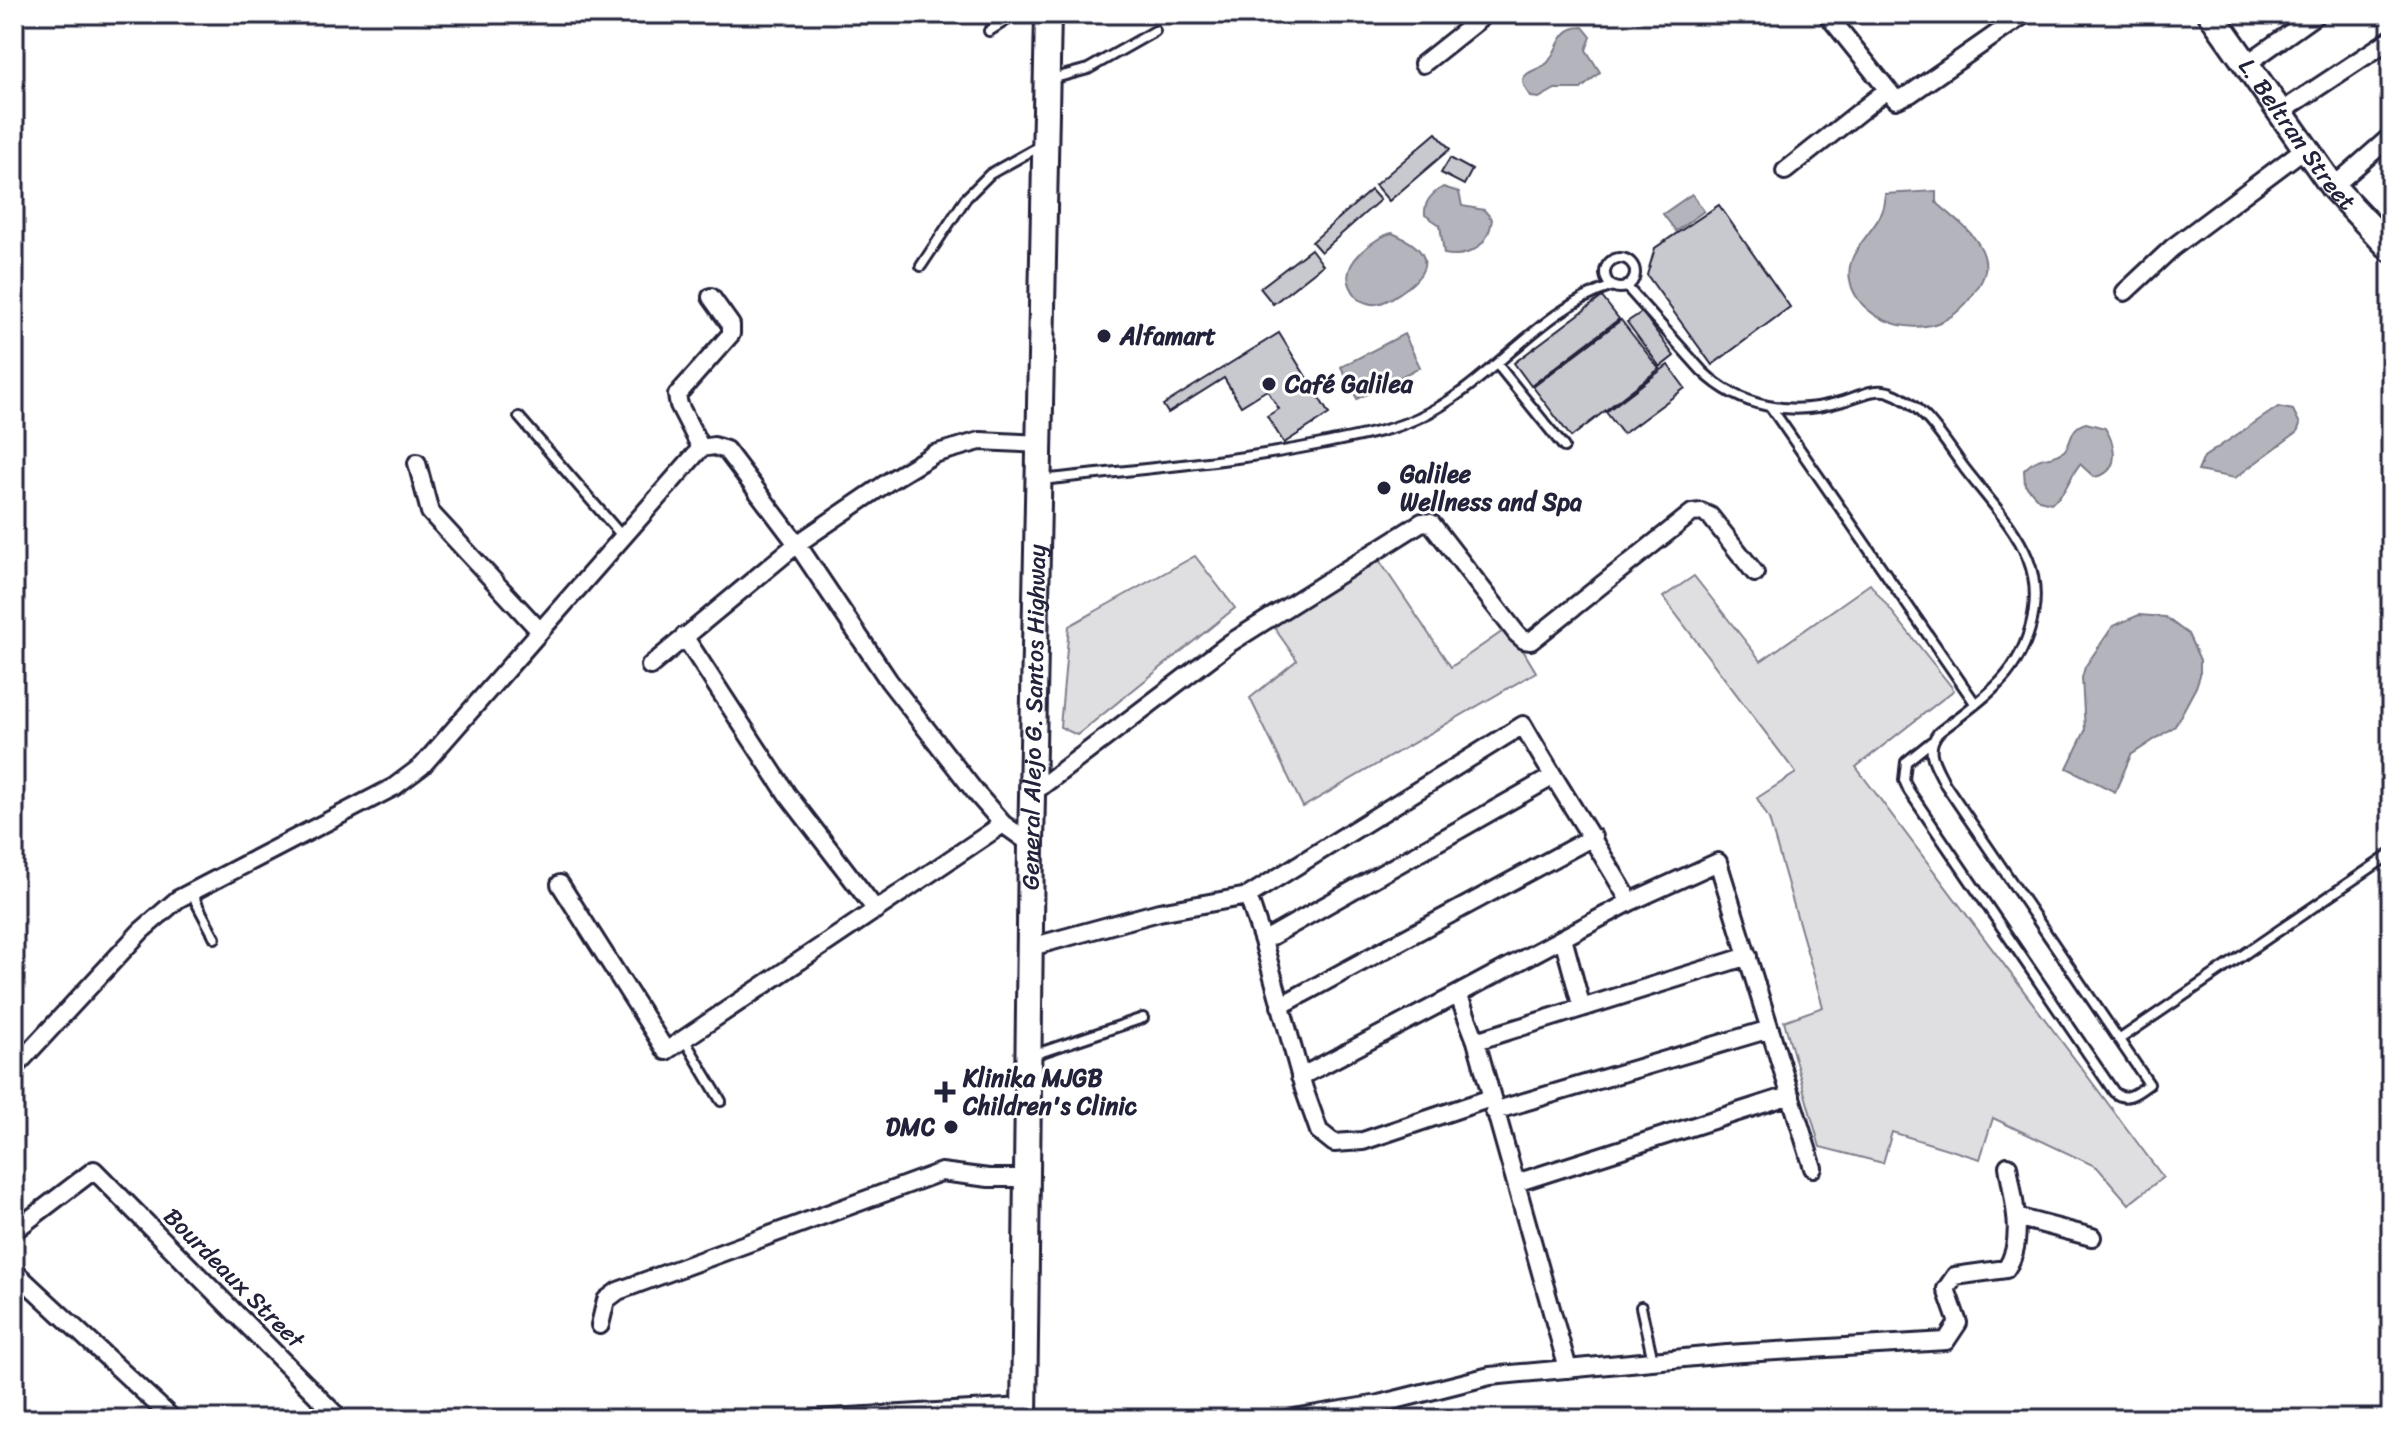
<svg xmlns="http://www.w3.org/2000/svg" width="2405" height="1433" font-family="Sriracha,sans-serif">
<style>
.green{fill:#dfdfe2;stroke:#80808e;stroke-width:2}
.water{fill:#b4b4bc;stroke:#7a7a88;stroke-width:2}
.building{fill:#c8c8cf;stroke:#22223b;stroke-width:2}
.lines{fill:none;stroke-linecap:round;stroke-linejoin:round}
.lane-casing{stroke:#22223b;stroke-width:14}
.street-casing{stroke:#22223b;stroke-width:22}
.secondary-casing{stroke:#22223b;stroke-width:30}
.lane{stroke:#fff;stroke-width:8}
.street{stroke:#fff;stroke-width:16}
.secondary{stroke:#fff;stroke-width:24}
.poi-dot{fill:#22223b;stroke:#fff;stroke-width:3}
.labels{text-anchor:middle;stroke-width:6;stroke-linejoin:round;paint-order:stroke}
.street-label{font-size:24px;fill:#22223b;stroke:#fff}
.poi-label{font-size:24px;font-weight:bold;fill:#22223b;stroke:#fff;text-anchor:start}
</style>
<rect width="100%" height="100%" fill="#fff"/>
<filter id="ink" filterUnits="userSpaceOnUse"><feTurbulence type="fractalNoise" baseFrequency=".0125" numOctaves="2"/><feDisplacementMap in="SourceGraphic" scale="16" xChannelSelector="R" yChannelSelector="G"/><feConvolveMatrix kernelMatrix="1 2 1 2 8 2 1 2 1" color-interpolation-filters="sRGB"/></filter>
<g filter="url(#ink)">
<path class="green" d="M1373,551l78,116 58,-40 27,45 -233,135 -53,-109 47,-38 -31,-44z
M1195,556l40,52 -158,127 -17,-8 9,-101z
M1694,576l67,85 109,-77 84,106 -98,77 307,410 -34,27 -32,-37 -104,-49 -13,41 -88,-27 -9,31 -63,-16 -36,-126 39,-14 -54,-188 -12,-21 39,-25 -133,-176z"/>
<path class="water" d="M1583,27l8,10 -5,13 14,22 -19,17h-26l-16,9 -8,-1c-23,-28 10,-24 18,-36 11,-16 11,-34 34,-34z
M1443,187l16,5 3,14 22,4 8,9c-3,26 -22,40 -48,35l-4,-29 -15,-10c-1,-13 6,-21 18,-28z
M1936,191v11c16,15 42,32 48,54 4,14 -1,24 -8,34 -9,14 -20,26 -36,32 -32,14 -82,-4 -90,-41 -7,-36 39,-55 35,-87z
M1692,194l12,17 -28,20 -13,-17z
M1392,233c33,14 47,32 12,57 -8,5 -17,13 -28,14 -6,1 -12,-2 -18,-5 -3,-5 -8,-11 -9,-17 -6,-20 26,-45 43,-49z
M1404,334l16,33 -63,32 -16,-32z
M2278,407l15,3 7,14 -3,8 -62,46 -37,-7 6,-14z
M2086,423l19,5c11,17 16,45 -11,49l-14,-13c-11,13 -13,30 -29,39l-12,-3 -14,-15 -1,-15c17,-18 29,-9 40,-19 10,-10 4,-23 22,-28z
M2139,615l26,2 23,17 12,26v15l-4,12 -21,39 -44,29 -16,37 -48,-24 18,-37 -3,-53 3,-11 28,-41z"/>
<path class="building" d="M1436,133l14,16 -61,52 -14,-16z
M1450,158l22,12 -8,15 -23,-12z
M1371,190l9,10 -59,52 -9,-10z
M1719,205l71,102 -78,58 -65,-90 8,-27z
M1311,249l12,16 -50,39 -13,-16z
M1602,297l17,22 -88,67 -17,-23z
M1642,312l32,44 -14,11 -33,-45z
M1621,320l38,49 -88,68 -38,-50z
M1279,333l50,81 -45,29 -17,-27 12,-7 -12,-19 -26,16 -17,-28 -56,35 -5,-8z
M1668,365l17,23 -62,46 -17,-22z"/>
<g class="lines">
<g class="lane-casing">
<path id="lane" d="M989,31l27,-17
M1051,79l37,-10 67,-38
M1605 273a15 15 0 1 1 30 0a15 15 0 1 1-30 0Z
M921,266l45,-68 24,-24 50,-28
M1626,286l76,85c38,37 90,46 141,30 14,-4 32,-14 46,-9 34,11 56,50 76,77 20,26 51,59 63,90 17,43 0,97 -33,128 -17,17 -38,31 -57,46 -14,18 -2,32 7,51l204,300c-11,8 -23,19 -35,8l-205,-301 -5,-11 2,-18 25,-20
M1497,364l67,83
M1772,409l203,294
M519,417l103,119
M1042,480c96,-11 194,-18 289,-38 29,-6 59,-11 87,-24 73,-33 118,-108 195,-132
M194,891l2,11 19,36
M684,1039l37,62
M2120,1039l271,-185
M1030,1056l113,-38
M1641,1307l12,54"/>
</g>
<g class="street-casing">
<path id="street" d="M1827,14l69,86 14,-6 115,-80
M1423,64l63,-50
M2245,65l72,-51
M2279,113l112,-74
M1785,171l102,-81
M2333,187l58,-51
M2125,292l47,-44 132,-99
M701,448l-22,-43 -2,-10 54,-61v-9l-20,-28
M417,463l13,49 109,118
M684,636l103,158 89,116
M650,666l147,-122 94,-64 43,-26 46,-13 60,3
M1034,792l196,-149 192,-121 9,1 86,111 7,6 7,1 161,-128 9,-1 9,4 45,57
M560,884l106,167 337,-227
M1248,896l15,45 41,148 15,42 15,12 29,-2 128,-43
M1563,938l19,70
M1263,941l289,-164
M1031,947l128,-35 89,-16 275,-171c34,60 73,117 107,177
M1280,1006l313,-169
M1476,1041l272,-85
M14,1068l127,-137 37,-32 216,-112 28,-21 279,-318 13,-2 12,4 71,94 92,137 87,112 27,31 28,20
M1300,1077l158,-83
M1494,1111l276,-82
M1516,1183l275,-88
M2016,1217l76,20
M14,1231l80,-61 246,249
M14,1271l159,148
M600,1325l6,-25 12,-9 323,-119 48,6h38
M1568,1369l-92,-328 -18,-47 172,-92 88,-40 95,306
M814,1419l210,-12
M1287,1419l92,-15 111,-28 237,-22 219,-13 12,-18 -12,-34 9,-13 51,-7c20,-29 7,-70 2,-103"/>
</g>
<g class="secondary-casing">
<g id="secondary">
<path id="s1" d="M2211,14l122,173 58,62"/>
<path id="s2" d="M1024,1419l7,-575 17,-830"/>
</g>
</g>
<use href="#lane" class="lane"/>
<use href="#street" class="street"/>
<use href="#secondary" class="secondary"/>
</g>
</g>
<g class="poi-dot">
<circle cx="1104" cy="336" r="8"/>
<circle cx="1269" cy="384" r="8"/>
<circle cx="1384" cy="488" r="8"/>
<path d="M941 1080h8v8h8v8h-8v8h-8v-8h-8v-8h8z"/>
<circle cx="951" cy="1127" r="8"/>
</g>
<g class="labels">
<g class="street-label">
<text dy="8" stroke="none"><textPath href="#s1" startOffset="148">L. Beltran Street</textPath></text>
<text dy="8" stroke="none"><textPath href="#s2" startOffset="702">General Alejo G. Santos Highway</textPath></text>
<text transform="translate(234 1278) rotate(45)" y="8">Bourdeaux Street</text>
</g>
<g class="poi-label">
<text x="1120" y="344">Alfamart</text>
<text x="1285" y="392">Café Galilea</text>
<text x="1400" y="482">Galilee<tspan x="1400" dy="28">Wellness and Spa</tspan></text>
<text x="963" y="1086">Klinika MJGB<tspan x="963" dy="28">Children's Clinic</tspan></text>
<text x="935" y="1135" text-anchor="end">DMC</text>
</g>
</g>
<rect width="2405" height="1433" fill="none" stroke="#fff" stroke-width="48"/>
<rect x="24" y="24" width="2357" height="1385" fill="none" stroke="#22223b" stroke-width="3" filter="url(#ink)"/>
</svg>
